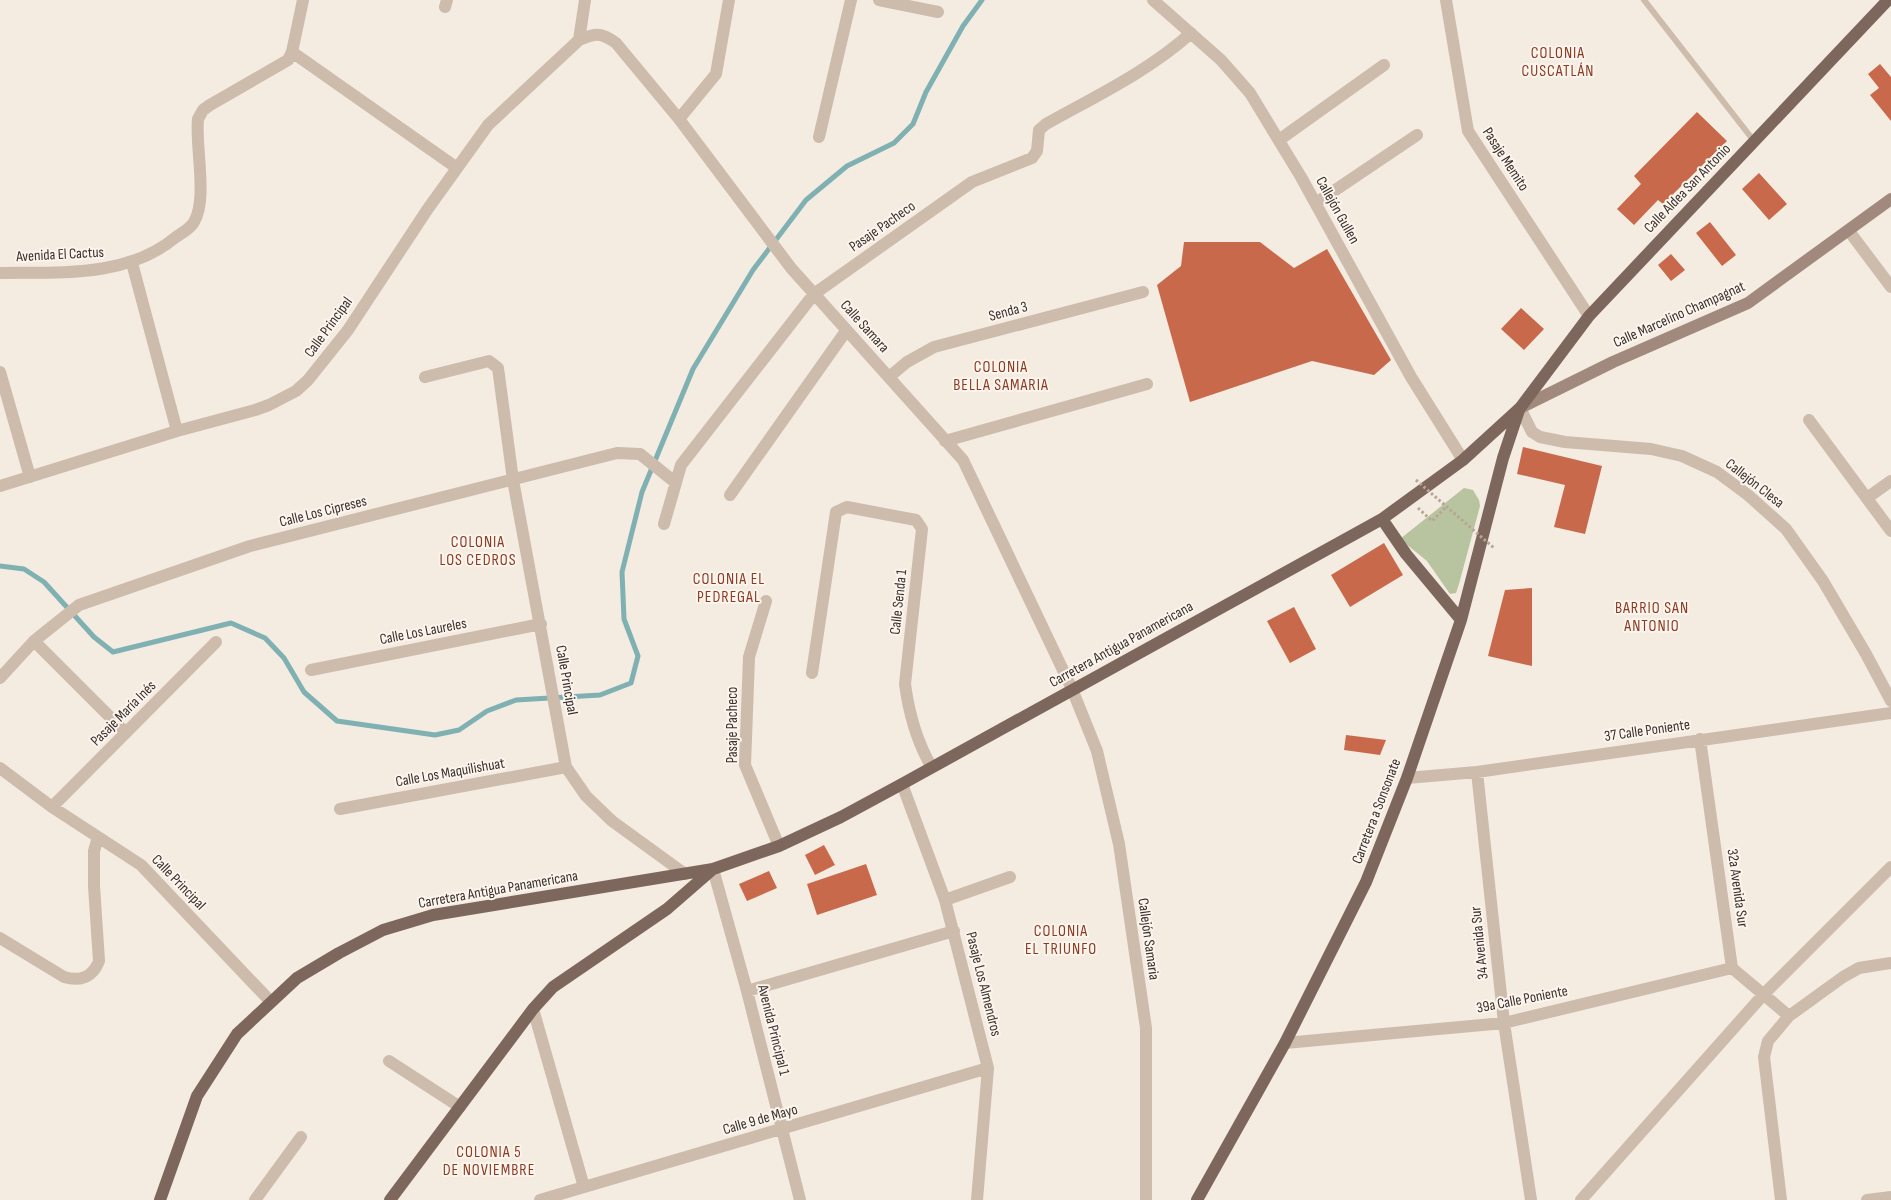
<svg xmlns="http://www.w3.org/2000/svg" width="1891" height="1200" font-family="'Sofia Sans Condensed',sans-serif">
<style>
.green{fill:#b8c4a0}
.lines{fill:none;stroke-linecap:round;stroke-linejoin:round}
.stream{stroke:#7fb0b2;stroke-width:5}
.building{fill:#c8694b}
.path{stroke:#b9a596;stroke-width:3;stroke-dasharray:2.5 2.5;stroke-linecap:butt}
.lane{stroke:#cdbbac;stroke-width:6}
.street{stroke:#cdbbac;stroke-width:12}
.secondary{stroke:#a18a7d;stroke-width:12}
.primary{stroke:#7d675c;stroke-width:12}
.path-bridge{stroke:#b9a596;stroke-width:3;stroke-dasharray:2.5 2.5;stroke-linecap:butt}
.labels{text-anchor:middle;stroke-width:4;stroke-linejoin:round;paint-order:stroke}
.street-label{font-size:15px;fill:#3b302b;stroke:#fbf5ee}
.neighbourhood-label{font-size:16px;letter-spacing:1px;fill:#8c3b22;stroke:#fbf5ee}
</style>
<rect width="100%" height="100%" fill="#f4ebe1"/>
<path class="green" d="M1464,488l9,2 6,10 1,6 -21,78 -3,9 -6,1 -23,-33 -27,-22z"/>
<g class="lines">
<path class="stream" d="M0,566l24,3 20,13 50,55 19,15 118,-29 34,15 19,20 20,34 33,29 98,14 24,-5 28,-19 29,-11 84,-5 31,-12 7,-27 -14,-37 -2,-47 20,-80 51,-123 60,-99 53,-70 41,-34 47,-23 19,-19 13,-32 37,-66 19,-26"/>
</g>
<path class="building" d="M1880,64l11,13v44l-21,-26 9,-7 -11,-14z
M1697,112l30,29 -64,63 -5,-4 -24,25 -17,-16 24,-25 -7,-8z
M1759,173l28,31 -18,16 -27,-31z
M1710,222l26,33 -14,11 -26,-33z
M1184,242h76l34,26 33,-19 64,111 -17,15 -62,-14 -122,41 -33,-117 24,-19z
M1671,254l14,16 -14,11 -13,-16z
M1521,308l23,21 -20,21 -23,-21z
M1523,447l79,19 -17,68 -31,-7 11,-42 -48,-11z
M1384,543l19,32 -53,32 -19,-32z
M1532,588v78l-44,-10 17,-66z
M1294,607l22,42 -26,14 -23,-42z
M1346,735l40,5 -6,15 -36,-5z
M824,845l11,20 -20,10 -10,-20z
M866,864l11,31 -60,20 -10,-31z
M769,871l8,17 -30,13 -8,-17z"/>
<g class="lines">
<path class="path" d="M1418,508l14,13 14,-14"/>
<path class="lane" d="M1644,0l110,141"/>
<path class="street" d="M879,0l59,12
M1153,0l68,60 29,33 51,84 110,200 52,83
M1446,0l22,131 121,185
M445,7l2,-7
M579,40l6,-40
M292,52l165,116
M679,119l37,-45 13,-74
M819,137l32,-137
M1279,140l105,-75
M1316,203l101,-68
M1849,231l42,56
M132,263l45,168
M0,273c60,-1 127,5 176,-36 6,-4 15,-9 18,-15 14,-23 1,-76 4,-103l5,-9 7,-5 78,-45 4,-8 11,-52
M0,372l30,105
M425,377l64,-16 9,7 15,112 53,287 20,29 26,25 73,53
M889,377l18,-15 27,-15 209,-55
M1520,408l12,24 8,5 25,5 86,7 31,7 35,16 31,23 38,34 37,52 43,73 25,47
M1809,420l82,111
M945,441l202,-57
M0,486l177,-55 78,-21 14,-5 27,-14 12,-11 40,-50 79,-120 61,-85 91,-85c16,-7 22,-8 37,3l63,76 112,149 172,192 109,229 25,62 22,93 27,184v172
M730,495l116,-164
M1867,498l24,-17
M664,524l17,-59 133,-171 158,-112 60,-24 5,-7 2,-21 7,-6c50,-28 103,-53 145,-91
M766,601l-17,56 -4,108 34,81
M34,641l92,92
M311,670l230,-46
M812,673l24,-161 11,-5 69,13 6,9 -17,155c4,30 11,56 26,82
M0,678l34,-37 45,-36 171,-59 367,-93 23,1 36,29
M1700,739l32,229 57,48
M0,768l52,39 89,58 130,137
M1477,772l27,251 27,177
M1407,778l70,-6 414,-59
M902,784l43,116 43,168 -11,132
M52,807l164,-165
M340,809l226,-42
M713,869l34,122 53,209
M945,900l65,-23
M0,938l64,39c17,5 29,0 35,-16l-5,-75v-35l4,-14
M747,991l207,-60
M533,1009l51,178
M1285,1043l219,-20 228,-55
M389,1061l71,46
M255,1200l46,-63
M540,1200l448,-132
M1581,1200l182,-205 128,-128
M1781,1200l-17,-143 4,-16 21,-25 54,-39 16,-9 32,-5
M1867,1200l24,-3"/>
<path class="secondary" d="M1520,408l93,-46 135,-59 143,-104"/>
<path class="primary" d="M1382,519l24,35 55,66
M160,1200l37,-104 40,-62 60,-56 42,-25 44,-23 50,-15 280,-46 66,-23 62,-29 61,-33 480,-265 81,-59 57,-52 69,-92 299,-316
M390,1200l143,-191 20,-22 114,-78 46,-40
M1197,1200l88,-157 81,-161 41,-104 54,-158 42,-162 16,-48"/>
<path class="path-bridge" d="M1416,480l78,68"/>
</g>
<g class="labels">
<g class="street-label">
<text transform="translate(1506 159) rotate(57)" y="5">Pasaje Memito</text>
<text transform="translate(1687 188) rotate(-46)" y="5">Calle Aldea San Antonio</text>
<text transform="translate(1338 210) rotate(61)" y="5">Callejón Gullen</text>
<text transform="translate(882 226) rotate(-35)" y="5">Pasaje Pacheco</text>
<text transform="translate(60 254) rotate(-3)" y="5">Avenida El Cactus</text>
<text transform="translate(1008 311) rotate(-15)" y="5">Senda 3</text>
<text transform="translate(1679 314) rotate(-24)" y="5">Calle Marcelino Champagnat</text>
<text transform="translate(865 326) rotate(48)" y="5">Calle Samara</text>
<text transform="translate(328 327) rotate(-54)" y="5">Calle Principal</text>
<text transform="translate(1755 483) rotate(38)" y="5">Callejón Clesa</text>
<text transform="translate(323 511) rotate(-14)" y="5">Calle Los Cipreses</text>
<text transform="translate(898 602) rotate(-84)" y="5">Calle Senda 1</text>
<text transform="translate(423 631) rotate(-11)" y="5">Calle Los Laureles</text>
<text transform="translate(1121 644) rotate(-29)" y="5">Carretera Antigua Panamericana</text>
<text transform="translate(567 680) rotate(80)" y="5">Calle Principal</text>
<text transform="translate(123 713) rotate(-45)" y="5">Pasaje María Inés</text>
<text transform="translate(732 725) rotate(-90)" y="5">Pasaje Pacheco</text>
<text transform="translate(1647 730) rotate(-8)" y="5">37 Calle Poniente</text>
<text transform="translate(450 772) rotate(-10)" y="5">Calle Los Maquilishuat</text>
<text transform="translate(1376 811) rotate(-69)" y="5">Carretera a Sonsonate</text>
<text transform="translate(179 882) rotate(46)" y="5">Calle Principal</text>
<text transform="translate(1738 888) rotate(82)" y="5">32a Avenida Sur</text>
<text transform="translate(498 889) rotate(-10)" y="5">Carretera Antigua Panamericana</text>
<text transform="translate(1149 939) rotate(82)" y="5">Callejón Samaria</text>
<text transform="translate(1479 943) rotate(-96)" y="5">34 Avenida Sur</text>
<text transform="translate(984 984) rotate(76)" y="5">Pasaje Los Almendros</text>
<text transform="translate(1522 999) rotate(-11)" y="5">39a Calle Poniente</text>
<text transform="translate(774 1030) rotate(76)" y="5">Avenida Principal 1</text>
<text transform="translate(760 1119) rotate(-16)" y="5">Calle 9 de Mayo</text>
</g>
<g class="neighbourhood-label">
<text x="1558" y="58">COLONIA<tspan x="1558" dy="18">CUSCATLÁN</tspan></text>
<text x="1001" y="372">COLONIA<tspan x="1001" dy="18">BELLA SAMARIA</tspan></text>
<text x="478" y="547">COLONIA<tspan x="478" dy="18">LOS CEDROS</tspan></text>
<text x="729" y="584">COLONIA EL<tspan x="729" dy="18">PEDREGAL</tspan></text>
<text x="1652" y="613">BARRIO SAN<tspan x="1652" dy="18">ANTONIO</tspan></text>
<text x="1061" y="936">COLONIA<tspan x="1061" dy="18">EL TRIUNFO</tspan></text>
<text x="489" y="1157">COLONIA 5<tspan x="489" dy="18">DE NOVIEMBRE</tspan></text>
</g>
</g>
</svg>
